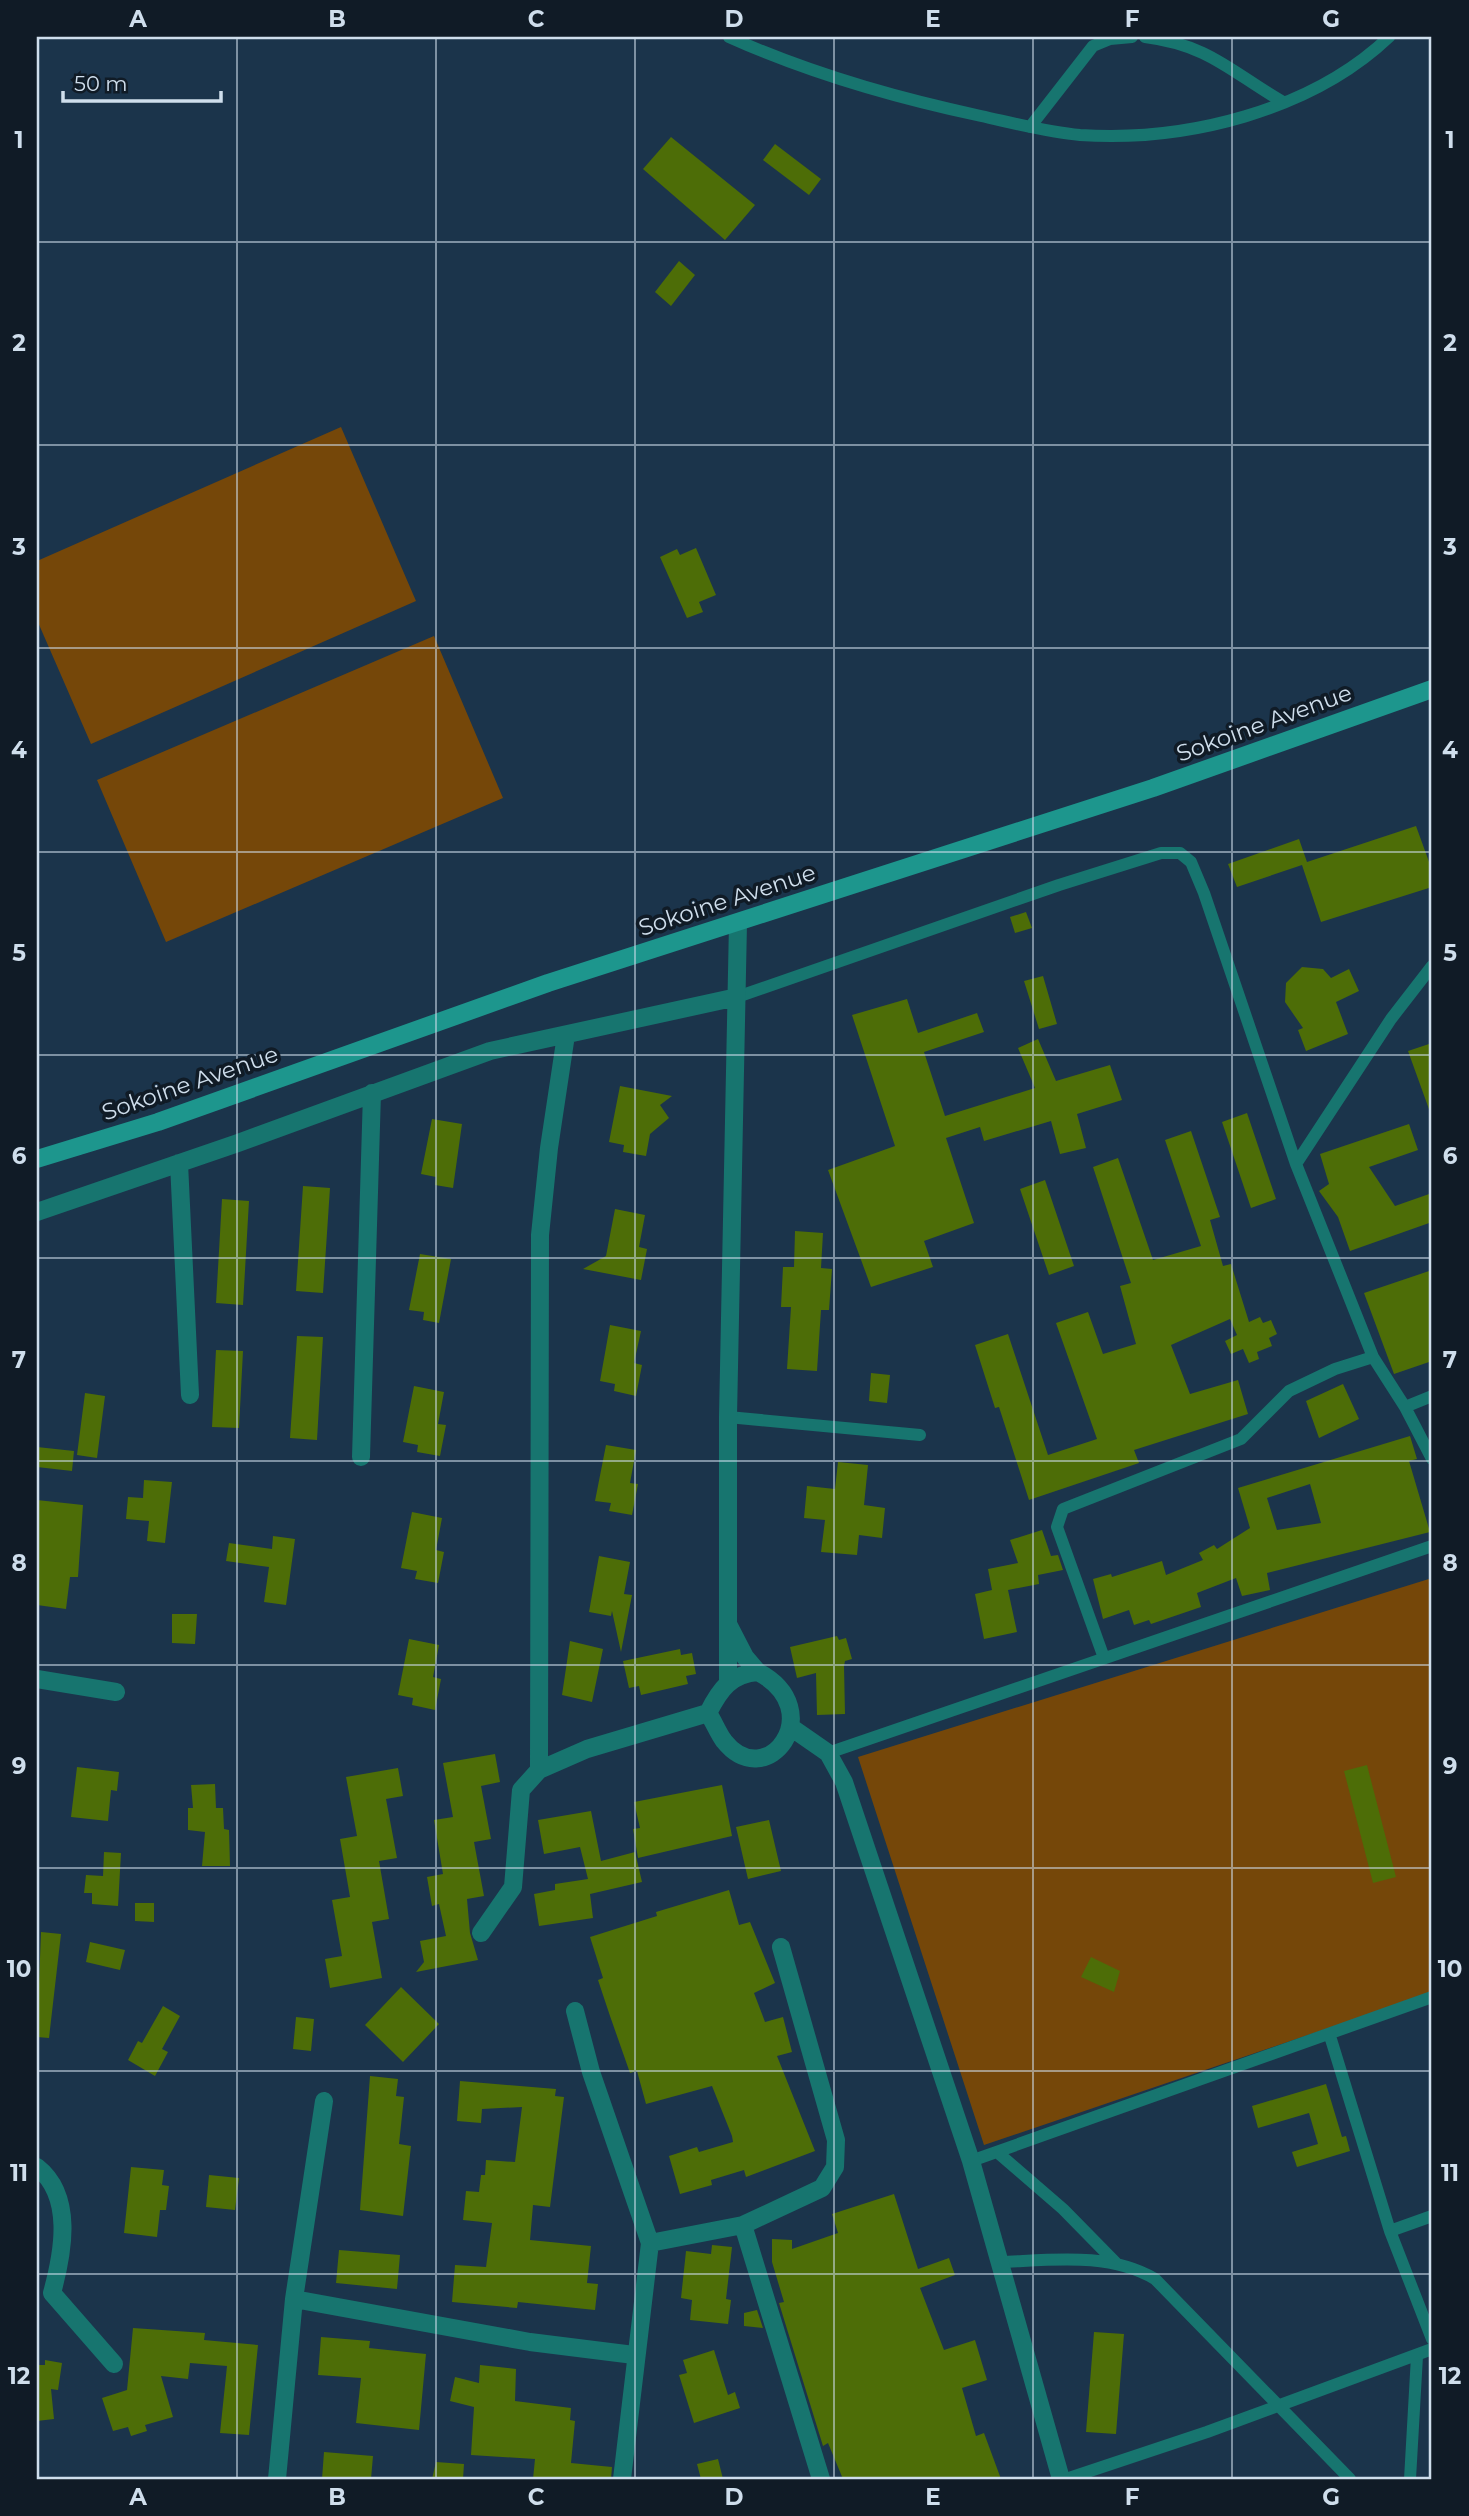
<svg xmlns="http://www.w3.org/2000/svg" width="1469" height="2516" font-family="Montserrat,sans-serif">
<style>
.green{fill:#754709}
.building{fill:#4d6d07;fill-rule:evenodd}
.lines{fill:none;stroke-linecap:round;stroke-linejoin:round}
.lane{stroke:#17756f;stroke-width:12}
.street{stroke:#17756f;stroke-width:18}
.secondary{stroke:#1d968d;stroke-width:18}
.grid{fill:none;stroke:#cfdeec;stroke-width:2;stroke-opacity:0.55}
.labels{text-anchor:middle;stroke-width:7;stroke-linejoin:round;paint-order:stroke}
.street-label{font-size:23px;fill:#cfdeec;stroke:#101b26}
.neatline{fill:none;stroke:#cfdeec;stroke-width:2.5}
.grid-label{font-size:23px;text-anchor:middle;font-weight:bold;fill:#cfdeec}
</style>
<rect width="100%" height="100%" fill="#1b344b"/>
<path class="green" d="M341,427l75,174 -325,143 -54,-124v-59z
M434,636l69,162 -337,144 -69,-162z
M1432,1578v415l-448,152 -126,-388z"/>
<path class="building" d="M671,137l84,68 -30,35 -82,-71z
M775,144l46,35 -12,16 -46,-35z
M679,261l16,14 -24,31 -16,-14z
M696,548l20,47 -17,7 4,10 -16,6 -27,-61 17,-8 3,6z
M1416,826l16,44v17l-111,35 -19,-57 -65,22 -9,-23 71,-25 8,23z
M1026,912l6,16 -17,5 -5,-16z
M1302,967l21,2 8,9 18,-9 10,22 -23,11 12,32 -42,17 -8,-21 5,-2 -18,-26 1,-19z
M1043,976l14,48 -18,5 -15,-48z
M907,999l11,34 59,-20 7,19 -60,20 21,64 90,-28 -17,-40 20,-9 18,42 54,-16 12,35 -45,14 9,34 -26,6 -9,-33 -67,20 -4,-14 -34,11 28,85 -50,18 9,26 -62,20 -43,-117 67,-24 -43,-131z
M1432,1043v68l-2,1 -22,-61z
M620,1086l52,10 -12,9 9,13 -19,16 -4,22 -23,-4 1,-7 -15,-3z
M1247,1113l29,86 -25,9 -29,-86z
M432,1119l30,5 -9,64 -18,-3 1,-8 -15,-3z
M1409,1124l9,26 -49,17 26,39 37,-13v29l-82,29 -12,-34 -19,-26 10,-7 -9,-30z
M1191,1131l29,86 -10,3 13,46 8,-2 18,58 11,-5 3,6 8,-3 6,14 -8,4 3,8 -15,6 2,7 -10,4 -6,-14 -12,5 -6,-13 12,-6 -7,-16 -59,26 19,49 48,-14 10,34 -114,36 5,13 -110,37 -30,-93 -4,1 -20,-63 33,-11 40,121 49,-16 -41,-116 32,-11 15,42 33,-10 -16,-58 11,-3 -38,-116 25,-9 35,102 48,-14 -36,-106z
M1045,1180l29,86 -25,9 -29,-86z
M303,1186l27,2 -7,105 -27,-2z
M222,1199l27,2 -6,104 -27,-2z
M615,1209l30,6 -6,32 8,2 -6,31 -58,-11 23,-13z
M795,1231l28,2 -2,35 11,1 -3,41h-8l-4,61 -30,-2 4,-62h-10l2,-40h11z
M420,1254l31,5 -12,64 -16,-3 1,-8 -15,-2z
M1432,1270v91l-38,13 -30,-81z
M610,1325l31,6 -7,32 8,2 -6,31 -22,-5 1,-7 -15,-3z
M297,1336l26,1 -6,103 -27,-2z
M216,1350l27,1 -4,77 -27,-1z
M871,1373l19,2 -3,28 -18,-2z
M1343,1384l16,35 -40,19 -13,-37z
M414,1386l30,6 -6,32 8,1 -6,31 -23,-4 1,-7 -15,-3z
M85,1393l20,3 -8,62 -20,-3z
M1410,1436l7,23 -8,2 21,71 -163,41 3,17 -28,6 -6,-18 -39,15 4,14 -50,17 -2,-4 -15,5 -5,-15 -26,9 -10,-40 18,-5 1,3 50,-16 4,14 37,-15 -4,-7 15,-8 3,4 33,-21 -12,-40zM1310,1484l11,39 -44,7 -10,-32z
M606,1445l30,5 -6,33 8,1 -6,31 -23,-4 2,-8 -16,-2z
M37,1447l37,4 -2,20 -35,-4z
M838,1462l30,3 -4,40 21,3 -3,30 -23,-3 -2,20 -36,-3 4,-32 -21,-2 3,-32 28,3z
M144,1480l28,2 -7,61 -18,-2 2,-20 -23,-2 2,-22 15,1z
M37,1500l46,5 -5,72h-8l-4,32 -29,-4z
M412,1512l30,6 -6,32 8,2 -6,31 -23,-4 2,-8 -16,-3z
M1042,1530l9,26 7,-1 5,15 -25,5 1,9 -31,6 9,42 -33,7 -9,-45 17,-4 -4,-21 30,-6 -8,-23z
M273,1536l22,3 -9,66 -22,-3 5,-35 -43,-6 3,-18 43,6z
M599,1556l31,6 -6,32 8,1 -11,57 -9,-41 -1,5 -22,-4z
M172,1614h25l-2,30 -23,-1z
M837,1636l2,4 7,-2 6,21 -7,2 -1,5 1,48 -28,1 -1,-42 -19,5 -7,-31z
M409,1639l30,6 -6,32 8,2 -6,31 -23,-5 1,-7 -15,-3z
M570,1641l33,8 -11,53 -30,-7z
M680,1649l1,6 11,-2 4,21 -10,2 2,8 -47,11 -2,-9 -10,2 -6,-27z
M495,1754l5,28 -19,4 10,53 -17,3 10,54 -17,3 3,34 8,27 -62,12 8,-10 -4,-21 26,-5 -7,-32 -7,2 -5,-29 16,-3 -9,-54 19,-3 -10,-54z
M1367,1765l29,112 -23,6 -29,-112z
M77,1767l42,5 -2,19 -6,-1 -3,31 -37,-4z
M398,1768l5,28 -17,3 11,59 -18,3 10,58 -17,3 10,56 -52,10 -5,-29 17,-3 -10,-56 18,-3 -10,-58 17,-3 -11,-59z
M215,1784l1,24h7l1,21 5,1 1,36h-28l3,-34 -17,-2v-22h5l-2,-23z
M722,1785l10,51 -94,22 -5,-29 7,-1 -6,-26z
M591,1811l10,50 34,-9 7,30 -52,12 3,24 -54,8 -5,-32 21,-4v-6l33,-5 -8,-32 -36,7 -6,-34z
M769,1820l12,51 -33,8 -12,-52z
M104,1852l17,1 -3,53 -26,-2v-11h-8l2,-18 17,1z
M729,1890l10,35 11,-3 25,61 -21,10 11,29 18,-5 9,35 -15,4 38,95 -69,26 -2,-7 -33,10 1,5 -32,9 -11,-38 28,-9 2,5 34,-10 -1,-6 -20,-50 -66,18 -9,-33 -7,2 -20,-57 -12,-36 5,-2 -13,-41 67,-21 -1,-4z
M135,1903h19v19l-19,-1z
M41,1932l20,2 -12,104 -12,-1z
M90,1942l35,8 -5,20 -34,-8z
M1091,1957l29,14 -6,21 -33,-15z
M401,1987l38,37 -36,38 -38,-37z
M163,2006l17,10 -18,33 6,3 -13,24 -27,-16 10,-19 4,2z
M296,2017l18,2 -3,32 -18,-2z
M370,2076l28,3 -2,17 8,1 -5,47 12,2 -8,70 -43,-6z
M460,2081l96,8 -1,7 9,1 -14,110 -17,-2 -3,35 61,6 -4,37 11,1 -3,26 -77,-8 -1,6 -65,-6 3,-37 31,2 6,-44 -29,-3 3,-29 13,1 2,-17h4l1,-15 29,2 7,-55 -40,2 -1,14 -24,-2z
M1326,2084l16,53 4,-1 4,15 -53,16 -5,-15 26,-8 -9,-31 -51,15 -6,-22z
M131,2167l33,3 -2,15 7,1 -3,24h-6l-3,27 -33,-4z
M209,2175l30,3 -4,32 -29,-3z
M894,2194l24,75 31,-11 6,17 -35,13 24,62 31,-10 12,40 -25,8 14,48 8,-3 17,46h-158l-15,-36 -5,3 -44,-143 5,-1 -12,-40v-23l20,1v9l46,-16 -6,-19z
M712,2245l20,2 -6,52 5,1 -3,24 -38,-4 2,-20 -11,-2 5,-47 25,3z
M339,2250l61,5 -3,34 -61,-6z
M757,2310l6,18 -19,-2v-13z
M133,2328l72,5 -1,7 54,5 -9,90 -29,-2 7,-67 -37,-3 -2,16 -27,-3 12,41 -28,8 2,6 -16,5 -3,-9 -15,4 -11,-33 25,-8z
M1094,2332l30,2 -8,100 -30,-2z
M321,2337l49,4 -1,7 57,6 -7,76 -63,-7 5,-45 -43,-3z
M714,2350l14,45 7,-3 5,16 -46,15 -15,-48 8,-2 -4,-13z
M45,2360l17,3 -4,27 -7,-1 3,30 -17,2v-56h8z
M480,2365l36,4 -1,32 56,7 -1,12 5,1 -4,42 41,4 -1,12h-78l2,-20 -64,-4 3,-48 -24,-6 5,-24 24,6z
M324,2452l49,4 -2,23h-49z
M718,2459l5,20h-22l-4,-15z
M436,2462l28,2 -1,15h-31z"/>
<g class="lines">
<path class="lane" d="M729,37c80,36 167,61 252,79 32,7 66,16 99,19 106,7 231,-24 309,-98
M1145,37c64,8 86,35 138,65
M1030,127l63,-81 17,-7 22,-2
M737,997l322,-112 102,-32h19l11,9 13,31 92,271 77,193 32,50 27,52
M1296,1164l95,-145 41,-53
M1405,1407l27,-11
M728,1417l192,18
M1104,1658l-47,-131 6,-18 178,-70 48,-48 46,-22 38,-12
M828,1753l604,-207
M1330,2036l60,195 42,108
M997,2152l66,57 53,54
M971,2161l461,-164
M1390,2231l42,-15
M1001,2262c51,-2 108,-10 154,17l195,200
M1066,2479l141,-47 225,-83
M1410,2479l7,-123"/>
<path class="street" d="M179,1163l11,232
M37,1212l201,-69 252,-92 247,-54
M361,1457l11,-364
M729,1626l16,31 13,15
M758,1672c72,38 9,123 -34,69 -6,-8 -10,-19 -16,-28 12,-24 23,-39 50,-41z
M37,1679l79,13
M728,1682v-265l10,-494
M792,1728l36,25 16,29 127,379 90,318
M539,1770l1,-535 9,-87 17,-113
M481,1933l32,-46 8,-97 18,-20 48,-21 121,-36
M781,1947l55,193 -1,27 -13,21 -79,37 78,254
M575,2011l16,61 59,171
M37,2167c37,29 26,86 15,126
M52,2293l62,71
M294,2299l236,43 104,13
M277,2479l17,-180 30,-198
M622,2479l28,-236 93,-18"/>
<path class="secondary" d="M37,1159l121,-37 390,-139 605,-195 279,-99"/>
</g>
<path class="grid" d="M237,37v2442M436,37v2442M635,37v2442M834,37v2442M1033,37v2442M1232,37v2442M37,242h1395M37,445h1395M37,648h1395M37,852h1395M37,1055h1395M37,1258h1395M37,1461h1395M37,1665h1395M37,1868h1395M37,2071h1395M37,2274h1395"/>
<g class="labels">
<g class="street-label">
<text transform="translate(1264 723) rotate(-20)" y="8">Sokoine Avenue</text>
<text transform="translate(727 900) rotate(-18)" y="8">Sokoine Avenue</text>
<text transform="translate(190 1083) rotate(-19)" y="8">Sokoine Avenue</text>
</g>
</g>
<rect width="1469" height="2516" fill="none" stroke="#101b26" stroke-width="77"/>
<path d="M63 91v10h158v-10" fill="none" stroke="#cfdeec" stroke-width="3.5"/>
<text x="74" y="91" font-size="21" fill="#cfdeec" stroke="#101b26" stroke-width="5" paint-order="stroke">50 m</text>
<rect x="38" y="38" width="1392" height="2440" class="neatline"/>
<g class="grid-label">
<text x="138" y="27">A</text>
<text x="337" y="27">B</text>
<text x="536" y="27">C</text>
<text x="734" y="27">D</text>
<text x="933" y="27">E</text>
<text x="1132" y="27">F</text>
<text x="1331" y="27">G</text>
<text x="19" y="148">1</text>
<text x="1450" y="148">1</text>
<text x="19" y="351">2</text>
<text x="1450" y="351">2</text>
<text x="19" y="555">3</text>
<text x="1450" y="555">3</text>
<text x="19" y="758">4</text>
<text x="1450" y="758">4</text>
<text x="19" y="961">5</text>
<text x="1450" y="961">5</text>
<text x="19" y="1164">6</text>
<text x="1450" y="1164">6</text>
<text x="19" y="1368">7</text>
<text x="1450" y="1368">7</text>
<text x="19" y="1571">8</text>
<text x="1450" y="1571">8</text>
<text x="19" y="1774">9</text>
<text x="1450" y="1774">9</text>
<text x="19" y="1977">10</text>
<text x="1450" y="1977">10</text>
<text x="19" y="2181">11</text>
<text x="1450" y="2181">11</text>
<text x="19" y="2384">12</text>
<text x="1450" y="2384">12</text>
<text x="138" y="2505">A</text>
<text x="337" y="2505">B</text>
<text x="536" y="2505">C</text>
<text x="734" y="2505">D</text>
<text x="933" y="2505">E</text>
<text x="1132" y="2505">F</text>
<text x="1331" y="2505">G</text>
</g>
</svg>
